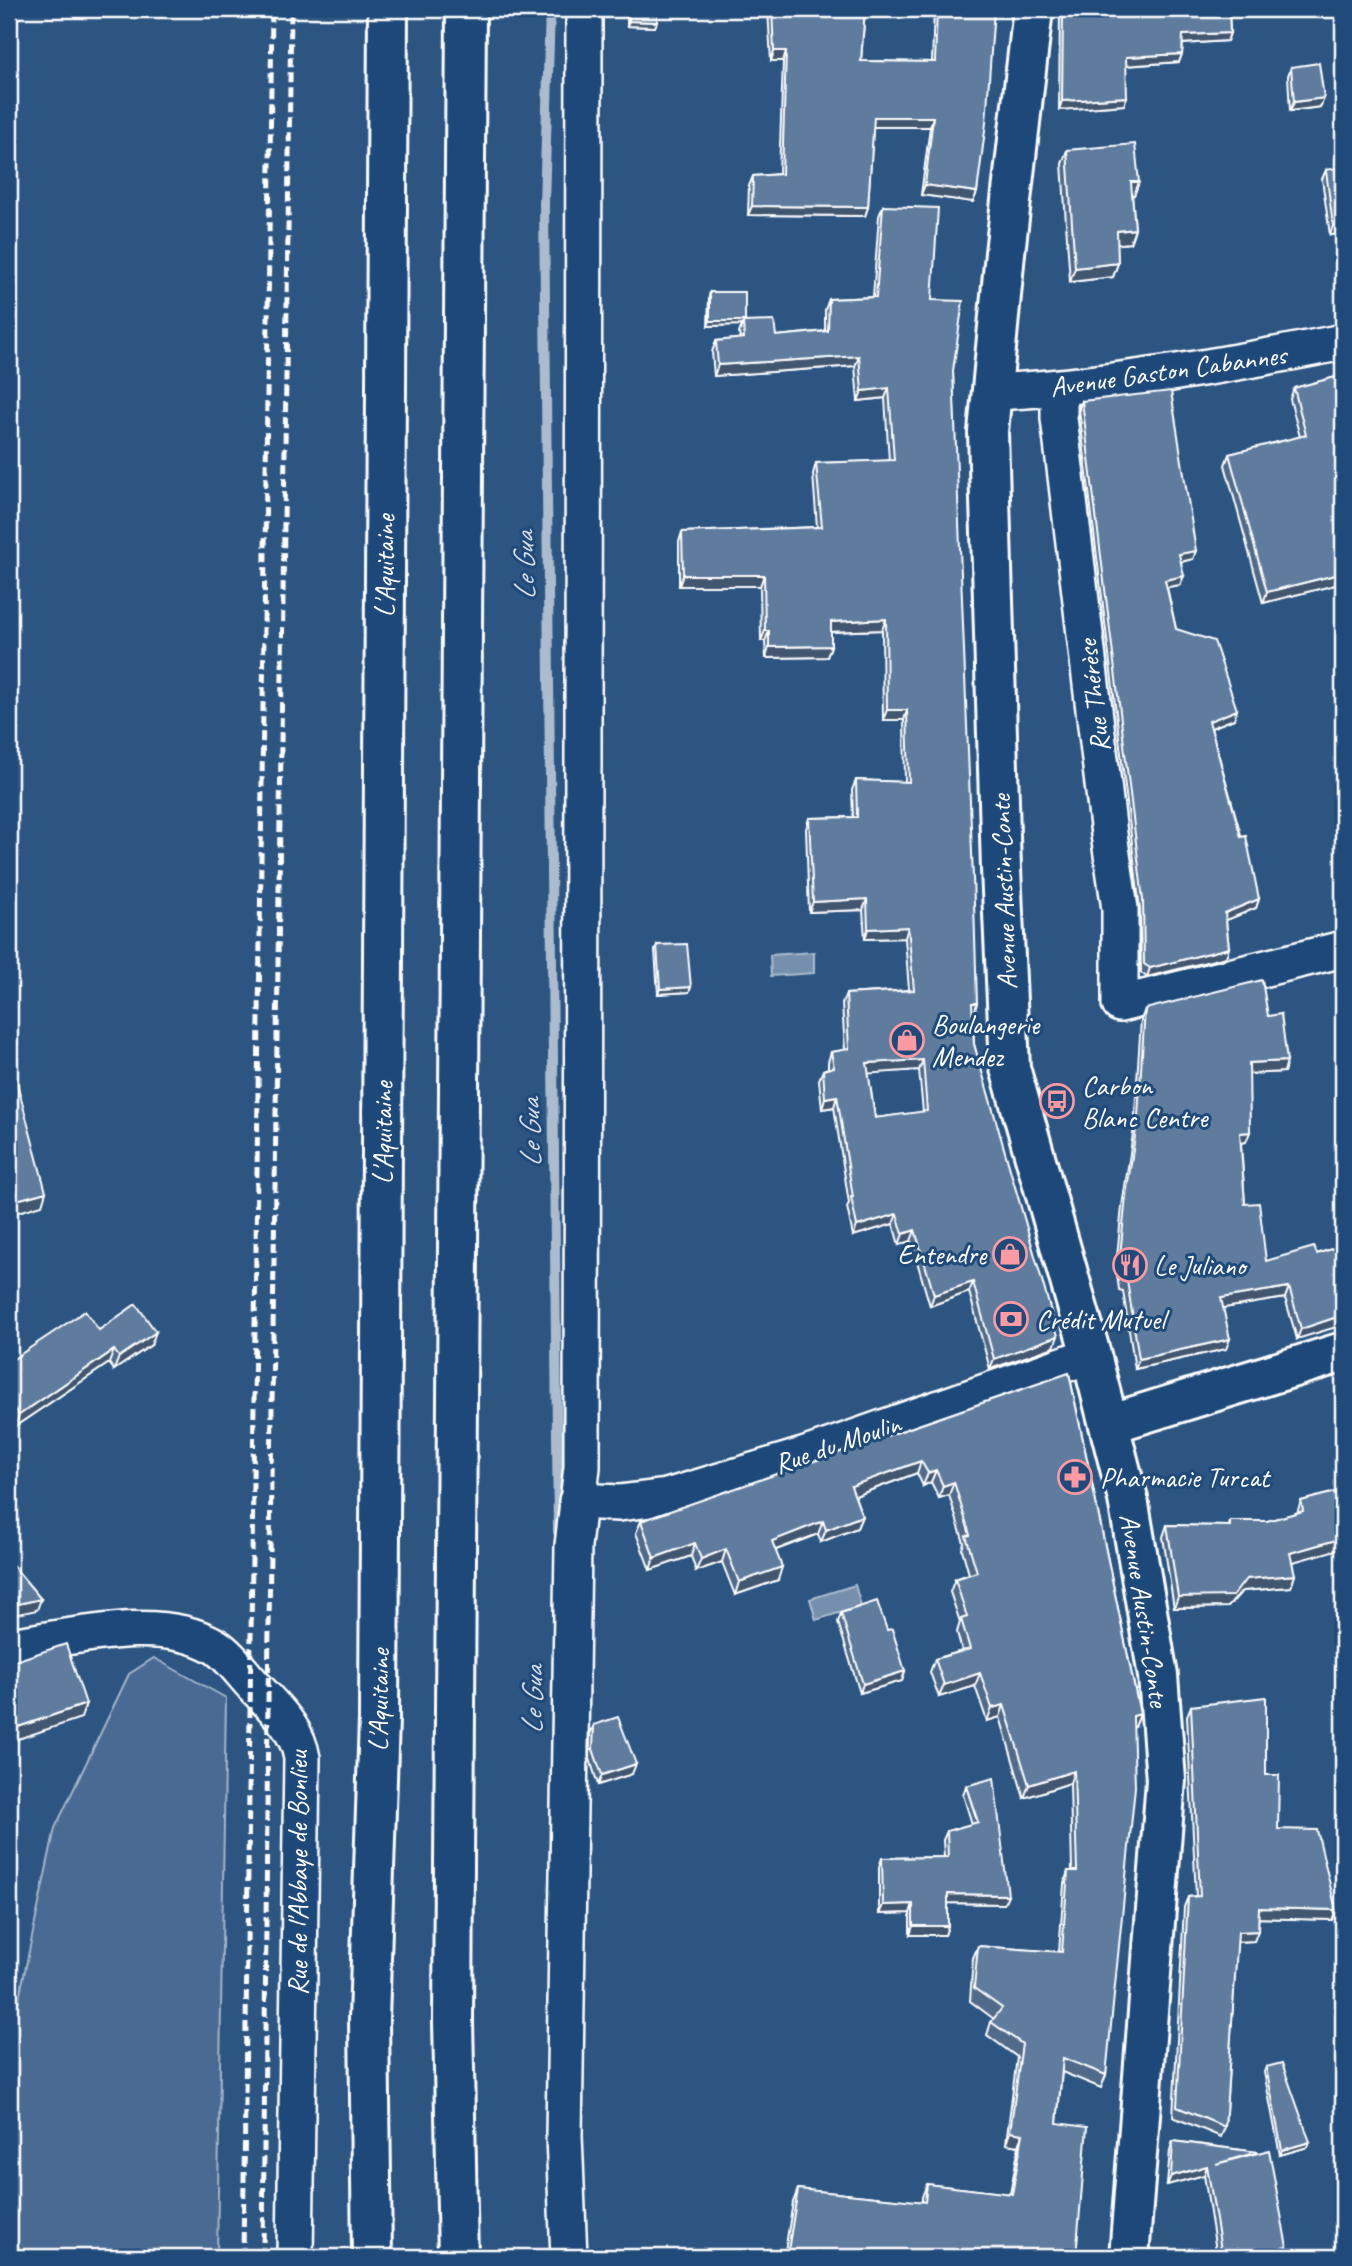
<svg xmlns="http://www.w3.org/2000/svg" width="1352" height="2266" font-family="Caveat,sans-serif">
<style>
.green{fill:#486b92;stroke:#a4b5c8;stroke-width:2}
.water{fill:#748fad;stroke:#acbcce;stroke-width:2}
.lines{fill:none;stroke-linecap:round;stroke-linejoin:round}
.stream{stroke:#acbcce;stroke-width:10}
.street-casing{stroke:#fff;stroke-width:40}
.secondary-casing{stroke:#fff;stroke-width:44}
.highway-casing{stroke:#fff;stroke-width:44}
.street{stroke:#1f4a7a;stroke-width:35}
.secondary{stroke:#1f4a7a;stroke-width:38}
.highway{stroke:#1f4a7a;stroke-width:38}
.rail{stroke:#fff;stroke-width:5;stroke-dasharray:10 5;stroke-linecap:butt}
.wall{fill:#516b89;stroke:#fff;stroke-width:2;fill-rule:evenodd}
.shaded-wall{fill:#42576f;stroke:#fff;stroke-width:2}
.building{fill:#5e7c9f;stroke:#fff;stroke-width:2;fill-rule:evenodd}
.labels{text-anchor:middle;stroke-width:6;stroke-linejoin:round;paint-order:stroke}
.street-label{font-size:28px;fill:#fff;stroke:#1f4a7a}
.poi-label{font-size:28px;fill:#fff;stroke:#1f4a7a;text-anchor:start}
.water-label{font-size:30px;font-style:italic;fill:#d5dde6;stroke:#1f4a7a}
</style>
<rect width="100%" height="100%" fill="#2c5582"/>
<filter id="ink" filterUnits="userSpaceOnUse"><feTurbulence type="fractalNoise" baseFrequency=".0143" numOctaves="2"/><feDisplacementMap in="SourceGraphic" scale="14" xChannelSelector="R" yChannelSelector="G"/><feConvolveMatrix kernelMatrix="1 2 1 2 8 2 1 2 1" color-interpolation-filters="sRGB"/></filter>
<g filter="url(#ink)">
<path class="green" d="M154,1658l72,40 -9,559h-208v-211l46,-218 74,-154z"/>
<path class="water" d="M814,952v21l-43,3 -1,-21z
M855,1585l6,21 -45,14 -6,-21z"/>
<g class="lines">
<path class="stream" d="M550,9l-6,195 14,1328"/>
<g class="street-casing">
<path id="street" d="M1059,388v30l50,416 11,75v95l223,-55
M992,392c119,-6 235,-27 351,-50
M577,1501l42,2 48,-6 136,-41 288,-101
M9,1646c60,-8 151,-33 206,0 15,9 28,29 41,42 20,22 41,40 46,70l-7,499
M569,2257l-5,-121 9,-590 9,-79 2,-1458"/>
</g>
<g class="secondary-casing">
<path id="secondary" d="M1033,9l-28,244 -17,179 13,437 9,199 81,287 37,144 30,177 8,104 -37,477
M1109,1424l234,-72"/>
</g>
<g class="highway-casing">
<path id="highway" d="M372,2257l-3,-238 10,-300 9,-1710
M458,2257l-5,-236 13,-2012"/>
</g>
<use href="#street" class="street"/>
<use href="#secondary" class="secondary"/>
<use href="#highway" class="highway"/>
<path class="rail" d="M243,2257l29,-2248
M263,2257l5,-556 23,-1692"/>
</g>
<path class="wall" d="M627,9h30l-2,18 -28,-1z
M768,9h97l-4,52 71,1 2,-53h60l-17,183 -4,10 -52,-7 9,-68h-57l-5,80 -3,9 -117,-1 1,-29 4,-10 26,-2 4,-113h-12z
M1060,9h169l1,24 -3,8 -44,3 -1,10 -3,8 -53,4 -2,39 -65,5z
M1291,67l33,31 -4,9 -30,4 -2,-35z
M1067,150l72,32 -5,13h-2l3,34 -5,14 -13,1 1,19 -5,14 -43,5 -8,-118z
M1326,170l17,64 -13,1 -8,-56z
M883,206l49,94 21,71 21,673 80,303 -64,22 -21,-77 -39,14 -19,-65 -12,4 -6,-21 -40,12 -6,-29 2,-4 -15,-96 -12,2 -3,-29 4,-10 5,-2v-6l3,-10 14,-2 -3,-46 4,-10 63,-4 -4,-52 -40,1 -2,-29 -54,2 -3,-83 3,-11 44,-1 -1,-27 4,-10 49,2 -1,-62h-21l-1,-90 -51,2v14l-4,11 -61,1 -1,-17h-4l-1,-55h-81v-44l3,-10 135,-5 -4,-53 3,-11 73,-2 -4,-63 -27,3 -3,-35 -141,10 -2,-24 4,-11 24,-2 -1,-6 3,-8 -34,1 1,-30 1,-4 34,30 32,14 49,-5v-21l4,-11 44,-2 6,-81zM919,1070l4,42 -48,6 -7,-45z
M1343,375v208l-80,20 -38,-138 4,-11 71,-17 -10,-38 4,-11z
M1082,401l111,158 -12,3 -1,23 -13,2 9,42 58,90 -23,9 48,171 -3,9 -30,12 3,28 -3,9 -79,20 -6,-4 -1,-64 -61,-500z
M1343,868v21l-3,-12z
M657,945l34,42 -2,5 -31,2 -3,-44z
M1145,1009l123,7 19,45 -3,11 -35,2 -3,68 -5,1 4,61 21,57 51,-7 26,-9 -46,94 -12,-41 -62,10 3,41 -91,20 -12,-78 -4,-1 -3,-23 6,-61 12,-79 7,-107z
M99,1330l52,15 -37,25 -5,-7 -95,64 -5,-7v-58z
M1069,1373l71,341 -5,13h-2l-27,348 -5,13 -39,-16 -5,51 19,134h-292l9,-55 5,-13 124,13v-5l5,-13 83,10 9,-48 -13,-2 11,-87 -30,-22 4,-13 3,-3 -24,-18 3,-43 5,-12 81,6 5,-68 4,-13h4l-2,-88 -46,15 -24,-81 -13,4 -12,-35 -36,11 -9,-25 5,-13 27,-8 -5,-19 3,-10 -10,-30 5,-13 14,-5 -7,-25 2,-6 -15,-48 -10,3 -8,-16 -8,4 -6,-13 -62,23 7,20 -5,12 -36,14 -3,-8 -42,16 2,30 -43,15 -13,-33 -26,9 -5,-15 -41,14 -14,-37 5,-12z
M1343,1490l-51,73 3,12 -4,12 -49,4 -14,16 -54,1 -11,-71 4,-12 62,1 1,-5h37l30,-8 4,-12z
M841,1613l46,17 18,41 -3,10 -42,12 -22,-71z
M1191,1706l75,69 12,54 58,81 -4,10 -73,-2 -5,23 -17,1 -12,185 -4,10 -48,-20 11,-210 4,-10 8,-1 -9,-180z
M594,1725l38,49 -34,11 -8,-26v-25z
M966,1786l38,118 -56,-1v23l-3,9h-35v-22l-31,1v-47l3,-9 62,-1 -1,-17 4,-9 25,-7 -9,-29z
M1266,2067l44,75 -2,5 -28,8 -16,-83z
M1173,2141l84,11 27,104 -8,1h-59l-13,-82 -37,10 3,-35z"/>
<path class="shaded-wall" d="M629,21l28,1 -2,5 -28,-1z
M1230,33l-3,8 -47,3 3,-9z
M774,51h12l-3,10h-12z
M1182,54l-3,8 -56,4 3,-9z
M1127,97l-3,8 -65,5 3,-9z
M1324,98l-4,9 -30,4 4,-9z
M874,117h59l-3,10h-60z
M1131,182h8l-5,13 -7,1z
M925,185l52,7 -4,10 -52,-7z
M752,206l116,1 -3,9 -117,-1z
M1343,225v9l-13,1 3,-9z
M1135,229l-5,14 -18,2 5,-14z
M1118,263l-5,14 -43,5 5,-14z
M710,321h35l-2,4v-3l-1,3 -34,1z
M859,356l-4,10 -141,10 4,-11z
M889,388l-4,10 -27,3 4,-10z
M1196,551l-3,8 -17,4 3,-9z
M1343,573v10l-80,20 4,-11z
M683,575h81l-4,11h-81z
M1184,576l-4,9 -18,3 3,-8z
M886,619l-4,11 -55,2 4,-10z
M765,631h4l-4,10h-4z
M831,646l-4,11 -61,1 3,-11z
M887,710h20l-3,10h-21z
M1237,710l-3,9 -28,11 3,-9z
M867,899l-4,11 -54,2 4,-10z
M1259,899l-3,9 -34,14 3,-9z
M908,927l-3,11 -40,1 3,-10z
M1229,948l-3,9 -79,20 3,-9z
M691,987l-2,5 -31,2 2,-5z
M972,1003h5l-3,11 -5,-1z
M923,1060l-4,10 -56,4 4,-11z
M1287,1061l-3,11 -39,2 4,-11z
M837,1096l-3,11 -12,2 3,-11z
M1250,1132l-4,10 -10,2 4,-11z
M46,1192l-4,13 -33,10v-13z
M897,1214l-4,10 -40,12 4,-10z
M915,1230l-4,11 -12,4 4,-11z
M973,1282l-4,10 -39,14 4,-11z
M1289,1287l-4,11 -67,11 3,-11z
M1343,1315v10l-46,14 4,-10z
M156,1332l-5,13 -37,25 5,-13z
M1058,1336l-4,11 -64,22 4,-10z
M1230,1339l-4,10 -91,20 4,-10z
M114,1350l-5,13 -95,64 5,-12z
M921,1461l-4,12 -70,26 4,-13z
M936,1470l-5,12 -8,4 5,-13z
M954,1482l-5,13 -10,3 4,-12z
M862,1516l-5,12 -36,14 5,-12z
M823,1521l-5,13 -50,19 4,-12z
M1343,1538v10l-57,16 4,-11z
M695,1543l-4,13 -41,14 4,-12z
M726,1549l-4,13 -26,9 5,-12z
M782,1567l-4,13 -43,15 4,-13z
M1295,1575l-4,12 -49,4 -14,16 -54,1 4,-11 68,-18z
M41,1599l-4,11 -28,6v-10z
M905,1671l-3,10 -42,12 3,-9z
M980,1673l-5,13 -36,11 5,-12z
M86,1704l-5,14 -72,24v-12z
M1004,1705l-4,12 -13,4 5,-13z
M1140,1714l-5,13 -7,1 5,-12z
M636,1764l-4,10 -34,11 4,-10z
M1074,1771l-4,12 -46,15 5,-13z
M948,1894l60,1 -4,9 -59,-1z
M913,1904l-3,9 -31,1 4,-9z
M1259,1908l77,2 -4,10 -76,-2z
M913,1926h35l-3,9h-35z
M1258,1931l-4,10 -20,1 4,-10z
M1010,2132l13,2 -4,12 -13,-2z
M1310,2142l-2,5 -28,8 2,-5z
M1207,2166l-3,9 -37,10 4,-9z
M1287,2247l-3,9 -8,1h-55l1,-1z"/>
<path class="building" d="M629,9h28v13l-28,-1z
M772,9h93l-4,52 74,1 2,-53h57l-8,114 -9,69 -52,-7 8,-68h-59l-6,90 -116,-1 1,-30 29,-2 4,-123h-12z
M1063,9h166l1,24 -47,2 -1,19 -56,3 1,40 -65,4z
M1319,63l5,35 -30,4 -3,-35z
M1135,144l4,38h-8l4,47 -18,2 1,32 -43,5 -8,-118z
M1343,167v58l-10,1 -7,-56z
M883,206l55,2 -6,92 31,1 -10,70 21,532 3,100h-5l2,41 84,292 -64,23 -21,-77 -39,13 -19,-65 -12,4 -6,-20 -40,12 -6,-29h2l-16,-101 -12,2 -2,-28 11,-3 -3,-15 18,-3 -3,-55 68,-4 -6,-63 -40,2 -1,-30 -54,3 -4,-84 48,-1 -1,-37 53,2 -2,-72h-20l-1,-91 -55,3v24l-62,1v-16h-4l-1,-56h-81l-1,-43 140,-5 -6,-64 78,-3 -5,-72 -27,3 -3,-35 -141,9 -2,-24 28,-3 -1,-16 31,-1 2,15 52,-5 1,-32 47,-2zM923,1060l4,51 -52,7 -8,-55z
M710,292h35v29h-35z
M1343,375v198l-76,19 -38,-138 77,-19 -12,-47z
M1171,391l25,160 -17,3 5,22 -19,4 11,49 38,12 23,69 -28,11 32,116 5,-1 13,63 -34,14 4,35 -79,20 -6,-4 -1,-64 -61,-499z
M687,944l4,43 -31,2 -3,-44z
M1262,980l6,36 13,-2 6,47 -38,2 1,69 -10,1 5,71 14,-1 7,58 48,-14 3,7 26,-9v70l-42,14 -12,-42 -68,11 9,41 -91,20 -12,-79h-4l-3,-24 6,-60 12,-80 7,-107z
M9,1053l37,139 -37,10z
M136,1304l20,28 -37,25 -5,-7 -95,65 -10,-15v-38l76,-51 14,19z
M1069,1373l71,341 -7,2 2,71 -29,288 -43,-17 -6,65 30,4 -11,130h-289l11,-68 127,13 2,-18 85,10 11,-60 -13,-2 12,-88 -31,-22 11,-14 -28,-20 4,-42 84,6 6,-81h9l-3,-100 -45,14 -25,-80 -12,3 -12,-35 -36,12 -9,-26 35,-10 -9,-30 6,-2 -12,-38 22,-7 -11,-36 4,-1 -16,-53 -11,4 -7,-16 -8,3 -7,-12 -70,25 11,30 -36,14 -3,-9 -51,20 10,26 -43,15 -13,-33 -25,10 -6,-16 -41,15 -13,-37z
M1343,1490v48l-53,15 5,22 -49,4 -13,17 -55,1 -11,-72 63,1v-5h37l36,-10 -2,-10z
M9,1561l32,38 -32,7z
M877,1601l10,29 5,-1 13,42 -42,13 -22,-71z
M66,1644l20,60 -77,26v-67z
M1266,1697v78h13l-1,54 39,1 19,80 -77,-2 -1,23 -20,1 -13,195 -48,-20 11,-210 12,-1 -9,-190z
M618,1717l18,47 -34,11 -9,-26 1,-24z
M994,1778l14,117 -60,-1v32h-35v-22l-30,1 -1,-47 66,-1 -1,-26 31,-9 -12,-36z
M1282,2063l28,79 -28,8 -16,-83z
M1173,2141l84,11 -41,12 53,-14 18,97 -65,9 -15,-90 -36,10z"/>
</g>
<defs>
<g id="shop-ring" transform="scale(1.75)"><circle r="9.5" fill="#1f4a7a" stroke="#ff9aa2" stroke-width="1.5"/><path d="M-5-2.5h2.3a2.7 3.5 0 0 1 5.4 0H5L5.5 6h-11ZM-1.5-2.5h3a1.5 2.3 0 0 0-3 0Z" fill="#ff9aa2"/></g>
<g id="bus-ring" transform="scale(1.75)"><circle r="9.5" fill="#1f4a7a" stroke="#ff9aa2" stroke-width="1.5"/><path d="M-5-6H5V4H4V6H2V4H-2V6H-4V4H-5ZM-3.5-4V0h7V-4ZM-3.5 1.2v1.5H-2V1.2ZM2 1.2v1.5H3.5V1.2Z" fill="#ff9aa2"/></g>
<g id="restaurant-ring" transform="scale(1.75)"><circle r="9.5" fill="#1f4a7a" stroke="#ff9aa2" stroke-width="1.5"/><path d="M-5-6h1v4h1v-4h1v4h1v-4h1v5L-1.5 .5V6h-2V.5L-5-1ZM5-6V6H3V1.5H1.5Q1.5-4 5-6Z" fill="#ff9aa2"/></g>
<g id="bank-ring" transform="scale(1.75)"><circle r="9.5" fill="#1f4a7a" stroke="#ff9aa2" stroke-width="1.5"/><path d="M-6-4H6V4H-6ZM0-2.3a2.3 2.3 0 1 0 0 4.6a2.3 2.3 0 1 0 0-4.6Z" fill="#ff9aa2"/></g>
<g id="pharmacy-ring" transform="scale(1.75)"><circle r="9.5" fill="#1f4a7a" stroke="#ff9aa2" stroke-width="1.5"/><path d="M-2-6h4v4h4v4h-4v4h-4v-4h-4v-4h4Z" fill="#ff9aa2"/></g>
</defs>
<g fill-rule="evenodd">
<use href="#shop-ring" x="907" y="1040"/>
<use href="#bus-ring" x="1057" y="1101"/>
<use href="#shop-ring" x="1010" y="1254"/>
<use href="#restaurant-ring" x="1130" y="1265"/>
<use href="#bank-ring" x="1011" y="1319"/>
<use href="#pharmacy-ring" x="1075" y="1477"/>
</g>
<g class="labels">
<g class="street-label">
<text transform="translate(1168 370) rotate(-8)" y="10">Avenue Gaston Cabannes</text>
<text transform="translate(384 566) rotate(-90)" y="10">L'Aquitaine</text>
<text transform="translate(1093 696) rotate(-97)" y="10">Rue Thérèse</text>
<text transform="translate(1003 892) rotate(-92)" y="10">Avenue Austin-Conte</text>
<text transform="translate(382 1133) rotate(-90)" y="10">L'Aquitaine</text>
<text transform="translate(837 1443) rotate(-19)" y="10">Rue du Moulin</text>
<text transform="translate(1145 1610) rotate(81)" y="10">Avenue Austin-Conte</text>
<text transform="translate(378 1700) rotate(-89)" y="10">L'Aquitaine</text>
<text transform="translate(297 1873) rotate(-90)" y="10">Rue de l'Abbaye de Bonlieu</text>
</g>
<g class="poi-label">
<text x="932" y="1034">Boulangerie<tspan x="932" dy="32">Mendez</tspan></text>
<text x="1082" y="1095">Carbon<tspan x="1082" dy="32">Blanc Centre</tspan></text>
<text x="986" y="1264" text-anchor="end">Entendre</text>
<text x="1154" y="1275">Le Juliano</text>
<text x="1036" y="1329">Crédit Mutuel</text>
<text x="1100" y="1487">Pharmacie Turcat</text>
</g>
<g class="water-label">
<text transform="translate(524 566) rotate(-91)" y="10">Le Gua</text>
<text transform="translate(530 1133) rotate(-91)" y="10">Le Gua</text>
<text transform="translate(532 1700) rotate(-89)" y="10">Le Gua</text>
</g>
</g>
<rect width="1352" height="2266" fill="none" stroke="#1f4a7a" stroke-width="35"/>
<rect x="18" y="18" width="1317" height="2231" fill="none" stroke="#fff" stroke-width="2.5" filter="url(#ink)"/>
</svg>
